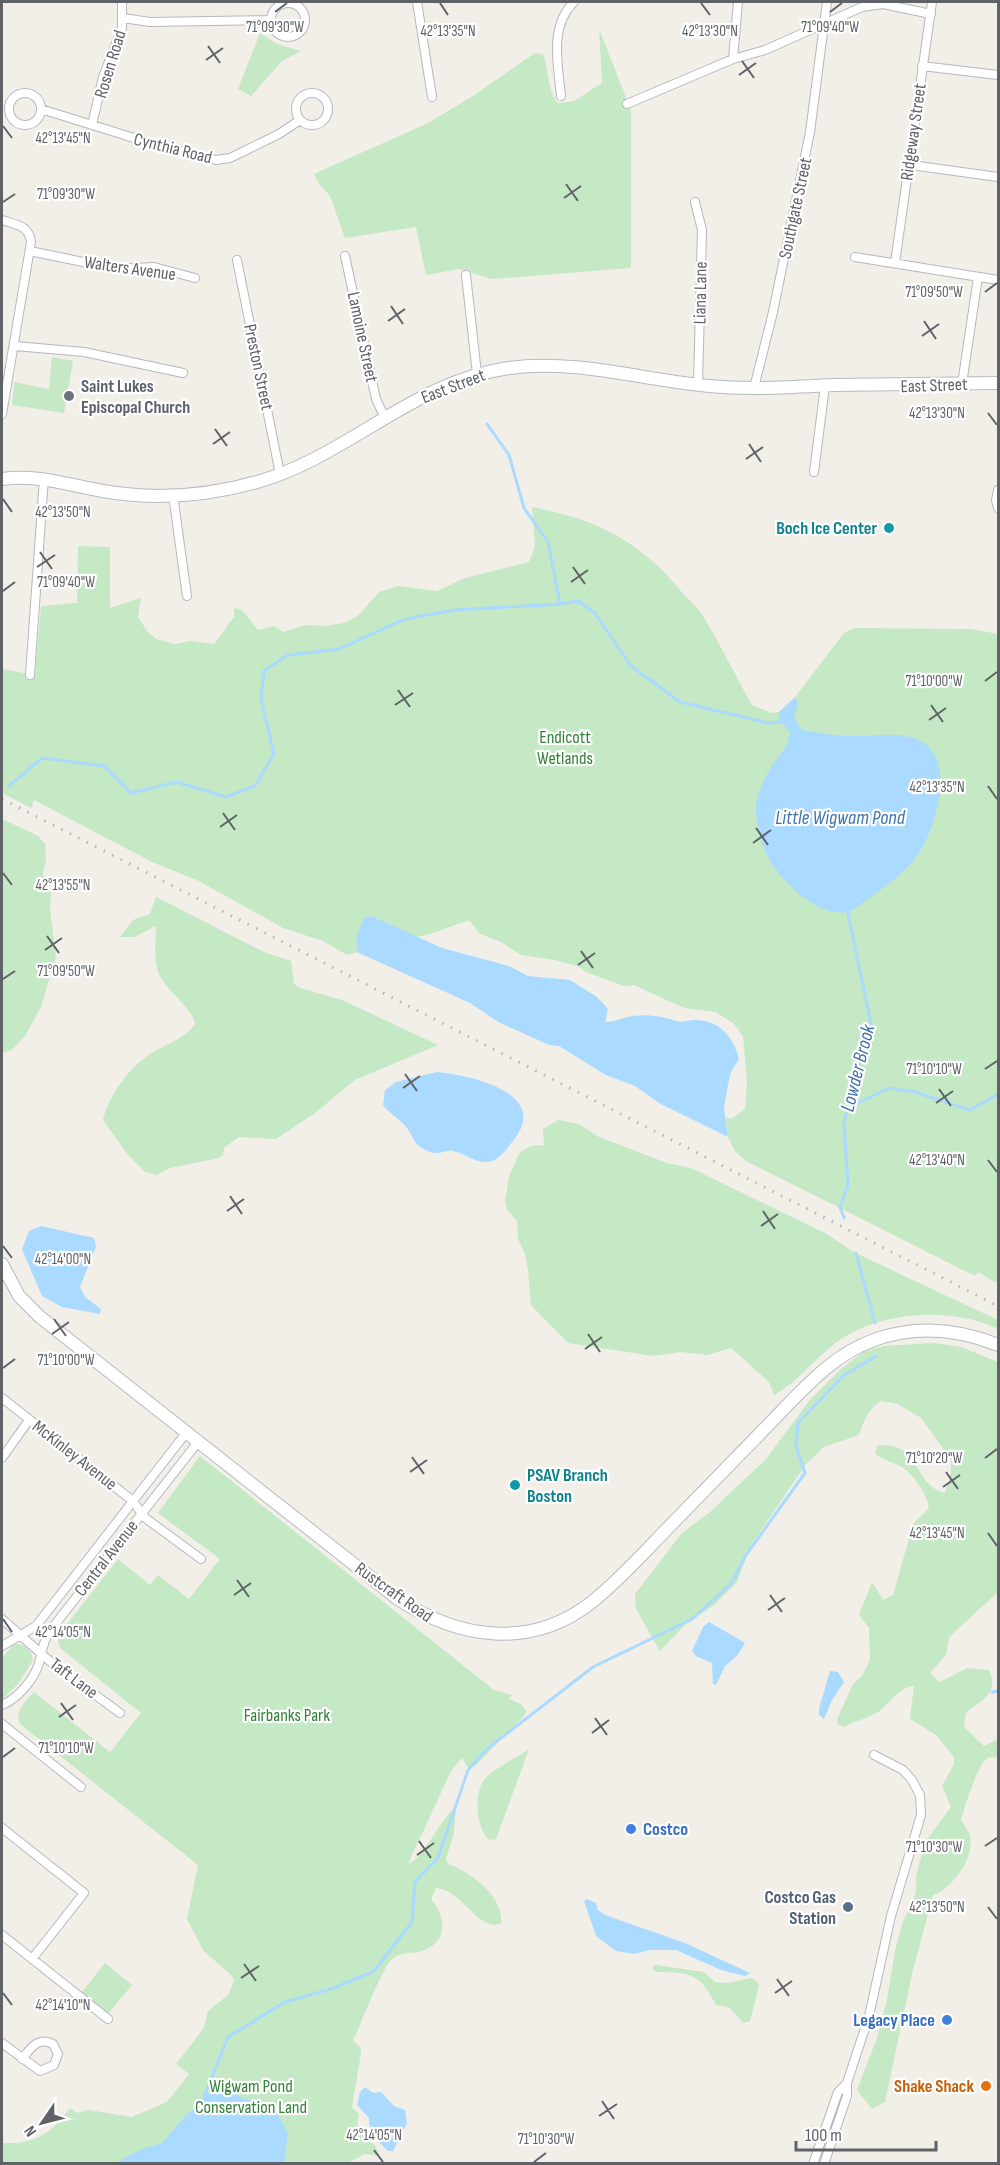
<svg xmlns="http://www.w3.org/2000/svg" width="1000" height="2165" font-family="'Sofia Sans Condensed',sans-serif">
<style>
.green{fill:#c5e8c5}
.water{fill:#aadaff}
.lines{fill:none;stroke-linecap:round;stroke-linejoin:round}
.stream{stroke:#aadaff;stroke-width:3}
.minor-casing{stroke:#b5b8bc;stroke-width:10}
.secondary-casing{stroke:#b6babf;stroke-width:14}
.minor{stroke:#fff;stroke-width:8}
.secondary{stroke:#fff;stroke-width:12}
.rail{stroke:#b6b7b8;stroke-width:3;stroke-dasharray:1.5 8;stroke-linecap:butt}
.ticks{fill:none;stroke:#5f6368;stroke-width:2}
.worship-dot{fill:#6b7280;stroke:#fff;stroke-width:2}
.culture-dot{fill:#0f9aa8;stroke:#fff;stroke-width:2}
.shop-dot{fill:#3f7fe0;stroke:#fff;stroke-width:2}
.service-dot{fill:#5c6f8a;stroke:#fff;stroke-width:2}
.food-dot{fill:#e8710a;stroke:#fff;stroke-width:2}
.labels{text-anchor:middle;stroke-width:4.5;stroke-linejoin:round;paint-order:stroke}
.street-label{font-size:18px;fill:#5f6368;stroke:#fff}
.worship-label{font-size:18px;font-weight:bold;fill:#5b616d;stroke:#fff;text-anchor:start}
.culture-label{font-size:18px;font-weight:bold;fill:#0d838f;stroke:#fff;text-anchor:end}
.park-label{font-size:18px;fill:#348238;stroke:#fff}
.shop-label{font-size:18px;font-weight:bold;fill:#366cbe;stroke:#fff;text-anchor:start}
.service-label{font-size:18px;font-weight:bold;fill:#4e5e75;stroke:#fff;text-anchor:end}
.food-label{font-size:18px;font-weight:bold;fill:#c56008;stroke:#fff;text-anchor:end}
.water-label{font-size:20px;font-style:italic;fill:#4174aa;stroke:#fff}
.ticks-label{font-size:15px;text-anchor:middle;fill:#5f6368;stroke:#fff;stroke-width:4.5;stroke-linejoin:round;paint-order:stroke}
</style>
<rect width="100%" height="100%" fill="#f1efe8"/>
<path class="green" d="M599,29l32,81v158l-140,11 -32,-10 -33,6 -10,-48 -71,11 -15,-42 -11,-12 -5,-10 114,-51 45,-27 62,-43 8,1c6,16 4,37 15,49l16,-2 28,-18z
M260,33l17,11 24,7 -20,11 -30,34 -13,-7z
M52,357l21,4 -9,52 -52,-8 2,-23 35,7z
M532,507c63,12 107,33 148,83 6,8 16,15 21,23 19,30 34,62 51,92l20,8 22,-3 4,-7 -3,-6 49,-64 11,-5 116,1 27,5v644l-2,5 -18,-11 -3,4 -229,-115 -11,-10 -7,-14 -2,-20 5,2 14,-10 2,-28 -4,-45 -9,-12 -18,-12 -32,-4 -50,-23 -10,1 -38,-14 -6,-5 -25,-7 -34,-5 -20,-13 -21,-8 -11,-14 -36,13 -86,22 -24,-14 -40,-13 -84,-47 -47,-19 -118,-62 -3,8 -29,-15v-124l33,6 6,-69 36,-3 1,-57 32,1v61l31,-10 -3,19 9,14 9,8 19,5 15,-3 24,3 20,-27v-10l9,4 15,19 16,-4 9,6 23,-7 19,1 19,-3 15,-8 20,-23 19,-6 39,5 28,-13 64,-16 6,-16z
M2,819l36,17 7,8 1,15 -3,15 8,19 -1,16 6,47 -15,51 -16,29 -13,14 -10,3z
M156,897l108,55 27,9 3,23 6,4 42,12 96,45 -83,35 -40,33 -39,26 -37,-2 -15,11 -1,7 -4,3 -49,10 -13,7 -12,-3 -17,-17 -25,-35c6,-26 30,-58 54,-70 14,-8 28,-12 38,-26 -2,-15 -28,-33 -36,-50 -6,-15 -3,-33 -3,-48l-22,11h-14l13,-17 17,-6z
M558,1120l21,4 20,13 68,26 24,5 134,65 29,19 46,22 98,46v9c-46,-23 -120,-18 -161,13 -22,16 -39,40 -63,53l-5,-13 -38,-34 -24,7 -26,-3 -28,4 -85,-13 -37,-38 -3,-35 -3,-16 -7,-15 -1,-18 -10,-11 -2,-8 4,-26 11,-24 11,-6 13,-1 -1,-16z
M934,1343l27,4 37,15v230l-49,45 -3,18 -16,18 10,9 27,-14 22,2c11,23 -7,29 -23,43l-2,14 20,19 14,-7v19c-4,-1 -9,-2 -13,2 -10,12 -19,44 -24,59 2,5 8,12 9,18 4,21 -17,51 -37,58l-21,79 -27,128 -13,7 -15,-19 20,-52 10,-38 8,-49 7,-27 14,-31v-17l9,-34 26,-35 -9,-21 12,-22v-7l-18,-22 -26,-16 4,-33c-13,1 -22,14 -31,22 -11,10 -27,12 -39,19l-6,-2 -1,-6 16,-35 9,-8 8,-16 -1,-32 -10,-13 13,-33 11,18 10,-5 20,-71 16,-16c-2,-14 -16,-34 -27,-41 -9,-5 -19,-6 -27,-14l2,-7c47,-5 34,39 68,47l6,-20v-13l-14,-20 -16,-22 -23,-14 -17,-3c-13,8 -17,19 -22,34l-35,12 -18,17 -55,81 -14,37 -23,23 -29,20 -25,26 -24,-42 -1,-15 47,-61 28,-21 56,-53 43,-58 32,-32 24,-18 19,-5z
M200,1456l294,234 18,5 -3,4 13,6 4,6 -2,5 -49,50 -6,3 -7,-11 -11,13 -43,93c15,-5 32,-44 48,-58l-2,27 -8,26 2,5c22,8 56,32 53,59 -22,11 -40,-35 -65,-35l-5,11c15,18 18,43 -9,52 -10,3 -22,0 -31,9 -9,9 -31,65 -38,81l7,6 1,6 -9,54 7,7 -2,11 19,22 3,9 -14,-2 -19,10h-344v-21c32,2 50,-10 68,-35l7,5 12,-3 43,7 35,-15 22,-28 -13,-10 28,-36 4,-17 20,-16 6,-14 -2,-5 -29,-26 -16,-31 11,-54 -177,-140c-8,-13 4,-23 13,-33l76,60 31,-39 -81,-65 -3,-11 61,-78 32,26 8,-10 31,24 31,-40 -62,-46z
M14,1644c10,-1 18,6 19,16l-15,24 -16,16v-42z
M529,1749l-33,90 -7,1c-14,-14 -17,-52 0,-65 12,-10 27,-17 40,-26z
M105,1963l27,22 -24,29 -26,-22z
M656,1965l48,7 11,10 13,1 23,-5 7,4 1,4 -9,35 -7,2 -14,-16 -13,-2c-16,-31 -24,-33 -60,-33l-4,-5z"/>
<path class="water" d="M795,697l3,6 -4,14 8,13c15,2 31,6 46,6 23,1 46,-5 68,3 43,16 20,92 0,118 -15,21 -42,37 -63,53 -30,13 -74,-29 -86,-55 -6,-12 -10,-28 -11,-41 -2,-25 17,-51 32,-70l-1,-4 4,-7 -12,-13v-8z
M371,916l71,32 67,18 19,10 42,4 27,17 11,12 -3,13c10,0 17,-4 27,-6 18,-2 28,0 45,5 5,2 13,-1 18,-1 24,0 39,17 44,39l-9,15 -6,34 4,29 -69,-34 -24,-17 -29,-11 -47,-29 -10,-1 -49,-22 -30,-20 -111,-50c-6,-13 0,-23 5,-35z
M437,1072c32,3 117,21 75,70 -6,8 -13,18 -24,20 -14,1 -23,-9 -35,-11 -5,-2 -12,3 -18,2 -4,0 -13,-4 -16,-7 -6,-5 -8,-14 -13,-19 -7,-9 -16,-13 -23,-22l2,-15 11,-8z
M41,1226l53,12 2,9 -16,40 5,10 16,12 -1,5 -38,-7 -20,-11 -20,-47 7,-18z
M709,1622l36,21 -8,13 -12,10 -9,19 -3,-1 -1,-21 -16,-7 -4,-5 11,-24z
M830,1671l8,1 6,10 -12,18 -8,19 -5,-4v-6z
M587,1899l9,4 2,7 7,5 80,28 65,30 -5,3 -24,-6 -45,-20h-26l-16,4 -18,-3 -20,-15 -12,-35z
M365,2087l8,6 8,-1 13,14 11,4 2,13 -14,28h-5c-10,-10 -20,-18 -19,-33l-12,-13 3,-13z
M228,2089l14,9 31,9 15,26 -4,30h-168l23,-13 23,-7 26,-30 12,-8 7,-11z"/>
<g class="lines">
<path class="stream" d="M560,604l18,-3 16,11 37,54 49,36 88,21 14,-1
M9,786l33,-28 62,8 27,27 46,-11 49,15 29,-11 19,-32 -13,-55 3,-28 24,-16 51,-6 66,-30 49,-9 106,-6 -12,-62 -24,-34 -15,-53 -22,-31
M848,1108l41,-20 26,4 55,18 28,-16
M844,1218l-4,-11 8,-22 -4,-63 27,-98 -24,-115
M856,1253l19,70
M992,1692l6,-1
M202,2102l26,-65 57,-35 49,-14 40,-17 38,-49 3,-40 23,-24 30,-88 20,-22 105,-81 99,-48 39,-35 15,-29 59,-82 -9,-27 2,-23 45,-47 33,-20"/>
<g class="minor-casing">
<path id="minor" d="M417,2l15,95
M271 20a17 17 0 1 1 34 0a17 17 0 1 1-34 0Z
M123,18l27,4 121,-2
M733,59l5,-57
M922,66l76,9
M9 109a16 16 0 1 1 32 0a16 16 0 1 1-32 0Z
M296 109a16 16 0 1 1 32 0a16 16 0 1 1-32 0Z
M561,96c-3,-31 -12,-70 13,-94
M627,104l106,-45 32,-9 97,-43 21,-3 48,10
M41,109l109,34 66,17 14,-2 49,-24 21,-14
M92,125l11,-48 19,-49v-26
M911,165l87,12
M695,202l7,28 -4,155
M2,220c14,5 27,5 29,22l-29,172
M30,251l87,18 37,-2 41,11
M345,256l31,143 8,17
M855,257l143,23
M237,260l43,214
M895,263l37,-261
M466,275l11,99
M15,346l69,6 99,21
M962,384l16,-107
M754,388l19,-76 37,-180 17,-130
M814,472l11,-86
M998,490l-2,10 2,8
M173,495l14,101
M30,675l14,-197
M2,1398l131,103 11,16 57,42
M2,1458l27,-38
M2,1619l51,45 67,49
M2,1646l34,-20 150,-193
M2,1705c15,-6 32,-25 37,-42 3,-11 4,-21 10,-31l149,-190
M2,1724l79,63
M2,1828l82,65 -52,66
M2,1935l106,84
M2,2043l38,28 14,-6 4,-11 -5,-10c-15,-8 -22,4 -31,15
M813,2164l25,-72 9,-9
M824,2164l23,-68v-13l22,-67 22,-100 30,-101 -1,-20 -8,-15 -9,-10 -29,-15"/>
</g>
<g class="secondary-casing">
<path id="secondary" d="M2,479c36,-5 66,6 101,12 51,9 104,5 154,-9 90,-25 156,-101 252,-114 68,-9 133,12 200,18 41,4 83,1 124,-1 55,-1 110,-1 165,-2
M2,1264l17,32 21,21 358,282c61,40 133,51 194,3 26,-21 49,-46 72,-70 37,-38 74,-76 111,-114 29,-30 59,-64 99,-78 42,-15 84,-11 124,5"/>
</g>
<use href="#minor" class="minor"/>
<use href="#secondary" class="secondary"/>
<path class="rail" d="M2,799l996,507"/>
</g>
<path class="ticks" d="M440,3l8,12M701,3l9,12M275,12l12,-9M830,12l12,-9M208,46l12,17M206,60l17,-12M742,61l12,17M739,75l17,-12M3,126l9,12M566,184l12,17M564,198l17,-12M3,202l12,-8M985,292l12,-9M391,306l12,18M388,321l17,-12M924,321l12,18M922,336l17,-12M988,413l9,12M215,429l12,17M213,444l17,-12M749,444l12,18M746,459l17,-12M3,499l9,13M40,552l12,17M37,567l18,-12M573,567l12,17M571,582l17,-12M3,591l12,-9M985,681l12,-9M398,690l12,17M395,705l18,-12M931,705l12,17M929,720l17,-12M988,786l9,13M223,813l12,17M220,827l17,-12M756,828l12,17M753,843l18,-13M3,873l9,12M47,936l12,17M45,950l17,-12M581,951l12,17M578,965l17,-12M3,979l12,-8M985,1069l12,-8M405,1074l12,17M403,1088l17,-12M939,1089l12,17M936,1103l17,-12M988,1160l9,12M230,1196l12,18M227,1211l17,-12M763,1211l12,18M761,1226l17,-12M3,1246l9,12M54,1319l12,17M52,1334l17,-12M588,1334l12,18M585,1349l17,-12M3,1368l12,-9M412,1457l12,17M985,1458l12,-9M410,1472l17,-12M946,1472l12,17M943,1487l17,-12M988,1533l9,13M237,1580l12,17M234,1595l17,-12M770,1595l12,17M768,1610l17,-12M3,1619l9,13M61,1703l12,17M59,1717l17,-12M595,1718l12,17M592,1733l17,-13M3,1757l12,-9M419,1841l12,17M985,1846l12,-8M417,1855l17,-12M988,1907l9,12M244,1964l12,17M241,1978l18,-12M777,1979l12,17M3,1993l9,12M775,1993l17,-12M602,2101l12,18M599,2116l18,-12M374,2150l9,12M534,2162l12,-9"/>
<circle class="worship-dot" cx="69" cy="396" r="6"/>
<g class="culture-dot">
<circle cx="889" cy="528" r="6"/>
<circle cx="515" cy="1485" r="6"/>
</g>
<g class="shop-dot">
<circle cx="631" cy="1829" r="6"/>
<circle cx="947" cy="2020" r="6"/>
</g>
<circle class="service-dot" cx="848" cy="1907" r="6"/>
<circle class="food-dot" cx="986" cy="2086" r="6"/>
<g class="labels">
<g class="street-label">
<text transform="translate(110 64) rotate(-73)" y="6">Rosen Road</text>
<text transform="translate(913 132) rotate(-82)" y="6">Ridgeway Street</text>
<text transform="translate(173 148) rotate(14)" y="6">Cynthia Road</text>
<text transform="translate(795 208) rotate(-78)" y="6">Southgate Street</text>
<text transform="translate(130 268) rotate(8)" y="6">Walters Avenue</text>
<text transform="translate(700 293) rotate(-89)" y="6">Liana Lane</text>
<text transform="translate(363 337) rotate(78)" y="6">Lamoine Street</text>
<text transform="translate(259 367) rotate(78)" y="6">Preston Street</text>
<text transform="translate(934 385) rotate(-2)" y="6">East Street</text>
<text transform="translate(453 386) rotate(-21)" y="6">East Street</text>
<text transform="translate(75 1455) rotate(38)" y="6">McKinley Avenue</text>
<text transform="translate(106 1558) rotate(-52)" y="6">Central Avenue</text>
<text transform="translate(394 1592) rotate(35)" y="6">Rustcraft Road</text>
<text transform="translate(74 1678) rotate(37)" y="6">Taft Lane</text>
</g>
<g class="worship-label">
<text x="81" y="392">Saint Lukes<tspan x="81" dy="21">Episcopal Church</tspan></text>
</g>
<g class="culture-label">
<text x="877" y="534">Boch Ice Center</text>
<text x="527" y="1481" text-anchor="start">PSAV Branch<tspan x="527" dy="21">Boston</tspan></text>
</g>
<g class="park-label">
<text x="565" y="743">Endicott<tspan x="565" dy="21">Wetlands</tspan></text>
<text x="287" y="1721">Fairbanks Park</text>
<text x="251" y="2092">Wigwam Pond<tspan x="251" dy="21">Conservation Land</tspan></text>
</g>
<g class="shop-label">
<text x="643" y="1835">Costco</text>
<text x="935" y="2026" text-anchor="end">Legacy Place</text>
</g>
<g class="service-label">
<text x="836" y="1903">Costco Gas<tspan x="836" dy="21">Station</tspan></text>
</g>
<g class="food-label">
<text x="974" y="2092">Shake Shack</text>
</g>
<g class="water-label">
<text x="840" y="824">Little Wigwam Pond</text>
<text transform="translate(857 1068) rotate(-76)" y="7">Lowder Brook</text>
</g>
</g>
<g class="ticks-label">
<text x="275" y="32">71°09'30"W</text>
<text x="830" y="32">71°09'40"W</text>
<text x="448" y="36">42°13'35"N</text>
<text x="710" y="36">42°13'30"N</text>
<text x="63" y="143">42°13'45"N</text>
<text x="66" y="199">71°09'30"W</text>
<text x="934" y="297">71°09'50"W</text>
<text x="937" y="418">42°13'30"N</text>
<text x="63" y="517">42°13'50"N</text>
<text x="66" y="587">71°09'40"W</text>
<text x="934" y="686">71°10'00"W</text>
<text x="937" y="792">42°13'35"N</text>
<text x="63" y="890">42°13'55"N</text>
<text x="66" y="976">71°09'50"W</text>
<text x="934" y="1074">71°10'10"W</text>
<text x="937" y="1165">42°13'40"N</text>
<text x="63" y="1264">42°14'00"N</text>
<text x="66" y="1365">71°10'00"W</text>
<text x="934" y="1463">71°10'20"W</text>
<text x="937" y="1538">42°13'45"N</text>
<text x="63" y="1637">42°14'05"N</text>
<text x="66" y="1753">71°10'10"W</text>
<text x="934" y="1852">71°10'30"W</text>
<text x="937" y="1912">42°13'50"N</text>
<text x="63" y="2010">42°14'10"N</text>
<text x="374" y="2140">42°14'05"N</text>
<text x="546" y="2144">71°10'30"W</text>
</g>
<rect width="1000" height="2165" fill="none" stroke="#5f6368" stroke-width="6"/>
<g transform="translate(42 2123) rotate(235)" stroke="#ffffff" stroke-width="4.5" paint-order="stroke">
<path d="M0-4.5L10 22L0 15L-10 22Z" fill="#5f6368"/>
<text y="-9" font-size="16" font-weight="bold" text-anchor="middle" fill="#5f6368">N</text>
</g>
<path d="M796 2141v9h140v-9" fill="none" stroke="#5f6368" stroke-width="3"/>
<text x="805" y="2141" font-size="18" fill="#5f6368" stroke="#ffffff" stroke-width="4.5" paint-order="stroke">100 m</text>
</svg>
